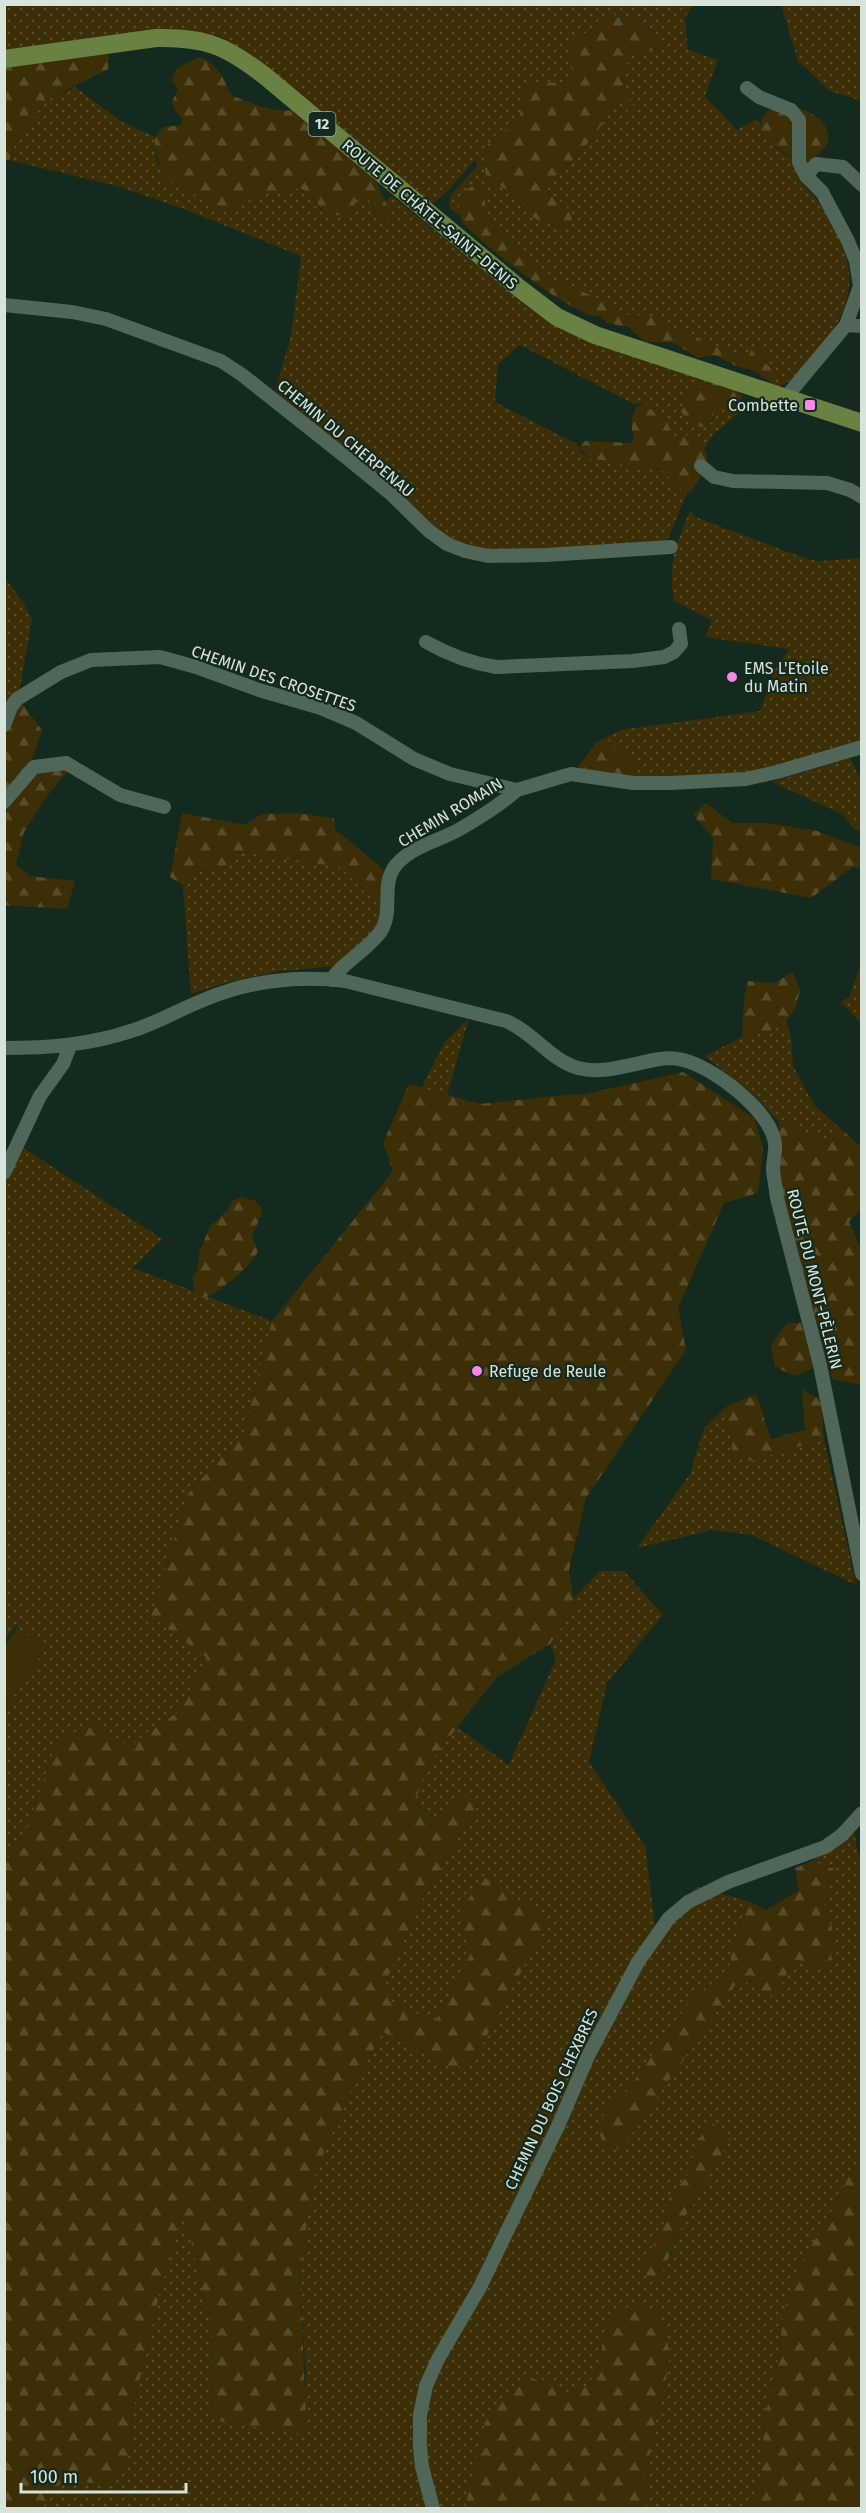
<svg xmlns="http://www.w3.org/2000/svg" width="866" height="2513" font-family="'Fira Sans',sans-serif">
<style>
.grass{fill:url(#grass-dots);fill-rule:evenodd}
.forest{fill:url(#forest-firs)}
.garden{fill:#3c2e06}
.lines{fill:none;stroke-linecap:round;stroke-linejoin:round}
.minor{stroke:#4f6658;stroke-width:14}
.major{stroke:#698244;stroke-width:18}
.poi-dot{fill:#f987e9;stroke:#152a1e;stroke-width:2}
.labels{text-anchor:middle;stroke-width:4.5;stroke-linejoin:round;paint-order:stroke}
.shield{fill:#152a1e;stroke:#9daca3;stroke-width:1.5}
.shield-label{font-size:15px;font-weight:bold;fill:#d7e4dc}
.street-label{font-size:16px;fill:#d7e4dc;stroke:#152a1e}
.poi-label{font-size:16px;fill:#d7e4dc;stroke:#152a1e;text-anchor:start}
</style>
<defs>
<pattern id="grass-dots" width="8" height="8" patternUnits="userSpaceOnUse" patternTransform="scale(1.5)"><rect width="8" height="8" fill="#3c2e06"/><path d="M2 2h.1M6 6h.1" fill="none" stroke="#574c2a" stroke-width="1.8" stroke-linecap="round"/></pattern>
<pattern id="forest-firs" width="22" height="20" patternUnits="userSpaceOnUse" patternTransform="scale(1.5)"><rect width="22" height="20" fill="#3c2e06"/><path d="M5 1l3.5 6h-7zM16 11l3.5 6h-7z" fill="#574c2a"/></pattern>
</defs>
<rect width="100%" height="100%" fill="#152a1e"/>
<path class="grass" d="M4,5h689l-8,13 3,32 30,10 -13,36 32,34 19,-11c10,13 17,36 38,38 2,7 2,17 6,23 3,6 10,11 15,17 38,56 51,96 4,152 -12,13 -26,36 -44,38l-7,-7 6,-10 -9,-7 3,-3 -1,-11 -23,9 -18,-10 -17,-1 -10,-9 -14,-7h-11l-22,-15 -32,-1 -25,-18 -26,-11 -18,-4 -16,-20 -32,-23 -17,-26 -2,-22 -9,-6 -6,3 -10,20v7l-10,-7 1,-12 28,-31 -3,-5 -30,34 -15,11 -177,-146 -35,-24 -59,-4 -154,22zM610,15c21,2 47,11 54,32 -24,9 -33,-2 -43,29l12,29 -17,-7c-11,20 -23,41 -39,59 -10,11 -28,17 -30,34l20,16 -2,21c-13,-3 -31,-7 -40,-19 -4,-6 -4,-12 -9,-17l-2,1 -27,-13c-4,-15 -5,-34 9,-45 7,-5 15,-6 21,-13 7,-9 2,-22 6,-33l17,-7 30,1 4,-9 -4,-33 18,-8 10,-12z
M781,5h80v98l-3,-3 -28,-9 -32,-30z
M75,87l47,35 33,15c-4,15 7,35 14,47l11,-1 24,18 33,8 19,-14 41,-7c12,2 20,14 25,24l29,-1 7,-15h5l8,6 5,15 13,-7 -4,-9 7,-5 138,112 35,23 146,51 -18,8 19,33 4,-15 4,-3 15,1 5,6 -28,24 -7,12 -12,-12h-20l-7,-14 -23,-19 -9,1 -114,-59 -22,19 -3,38 82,42 4,9 9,6 26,3 18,8 19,-3 12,5 13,15 9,6 -19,46 -8,4 -59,5 -127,2 -35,-16 -164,-143 16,-55 10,-80 -120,-48 -61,-21 -111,-27 10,-25 28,-35z
M690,511l5,6 112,42 12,2 42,-3v184l-78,24 -34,6 -117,6 -23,-37 -12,1 24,-12 139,-19 14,-40 15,-22 -84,-12 7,-17 -38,-19c-7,-37 2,-57 16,-90z
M5,578l19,26 8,16 -12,67 -15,22z
M850,758l11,22v52l-8,-4 -11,-14 -70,-32z
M239,851l101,16 34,34 11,6 -16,34 -31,25 -58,5 -55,12 -34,11 -8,-109 11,-13 28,-2z
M861,963v61l-20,-22 8,-5z
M469,1018l-22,77 -25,-7 21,-44z
M786,1021l5,16 2,29 21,39 27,24 -11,14 -24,-10 -18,-14 -10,2 -24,-26 -49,-39 37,-19 30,-6z
M24,1148l138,91 -29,29 139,53 -28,111 -56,62 -37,122 57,42 -29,53 -50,36 -73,-3 -31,90 -20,29v-155l41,-60 -29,-20v-4l-13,18v-463l15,-30z
M726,1407l7,48 18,6 73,-22 32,146 -104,-50 -40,-5 -75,18 53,-74 14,-46z
M600,1571h24l39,44 -56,68 -18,79 56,84 10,79 6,-3 36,-35 51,14 -15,44 -4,24 -40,33 -63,91 -16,11 11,43 120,-170 21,16 32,-35 33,14 8,-34 -10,-34 9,-35 -22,-8 42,-31 4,24h3v307l-9,8 -68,141 -6,50 -14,61 -3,57 -11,30h-105c2,-23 3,-46 7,-69 8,-48 30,-80 5,-128l-24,-6 -30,30 -3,30 -12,21 -18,7 -38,-15 -19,12 -27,32 -21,86h-423l22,-29 48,7 19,-34 4,-52 24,-105 22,-80 6,8 26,111 -2,82 95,-30 -6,-117 14,-93 31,-74 38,-70 71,37 18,-118 -37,71 -47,-22 -2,-19 36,-81 55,-94 -41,12 -22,-16 15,-39 28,-36 52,38 47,-106 -6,-15 25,-37 -1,-9zM707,2120l-15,87 -6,8 -16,42 -27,9 23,-47 4,-23 16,-18z"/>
<path class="forest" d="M610,15l29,6 27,22 -2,4c-24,8 -33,-1 -43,29l12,29 -1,6 -4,1 -8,-12 -5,-2 -10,22 -26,35 -25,22 -7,14c11,10 30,18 23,34l-5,3c-13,-4 -32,-6 -40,-19 -3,-6 -4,-12 -9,-17l-2,1 -27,-13c-4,-16 -5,-37 12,-47 7,-4 15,-6 19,-13 7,-12 -4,-26 10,-34 14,-8 28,-1 42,-3l4,-9 -6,-14v-15l6,-7 18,-8 9,-13z
M109,52l-1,17 -61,31 -28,35 -10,25h-4l-1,-92z
M199,57c9,2 20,13 24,21 4,6 4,13 10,18 19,8 45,19 64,13l78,69 14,32 -1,9 -4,3c-12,-4 -8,-11 -13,-20 -1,-3 -5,-4 -8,-6h-5c-11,30 -12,16 -32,19l-13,-17 -11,-9 -10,-1 -14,5 -22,2 -18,14 -10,3 -24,-10 -24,-19 -16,1c-4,-6 -2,-11 -4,-18 -3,-18 -13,-25 4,-39l17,-2 1,-6 -6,-7 -4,-10 6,-14 -6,-7c2,-16 16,-17 27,-24z
M789,103c10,5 27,11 34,20 14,18 -3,34 -19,40 -15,-9 -34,-15 -43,-33 -2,-19 13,-23 28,-27z
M475,185l9,6 2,22 17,26 32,23 16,20 18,4 26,11 25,18 32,1 22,15h11l14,7 10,9 17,1 18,10h3l7,-11 14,2v11l-3,3 9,7 -2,7 -4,3 -16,-10 -14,-3 -23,-12 -17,3 -24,-15 -28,-1 -18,-15 -21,-4 -7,-7c-22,5 -118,-72 -136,-92 -9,-14 -6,-33 11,-39z
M711,382l28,10 3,4v5l-7,5 -15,-1 -4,3 -7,19c-11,2 -23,-6 -28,-16 2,-17 15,-24 30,-29z
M643,403l24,19 6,14 20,-1c24,22 12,33 -1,56l-5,2 -9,-6 -13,-15 -12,-5 -19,3 -18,-8 -26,-3 -11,-11 6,-7 47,2 2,-5c-4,-11 -4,-30 9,-35z
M22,703l20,28 -11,29 -26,34v-55l4,-17z
M609,741l29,25 -6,12 -55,-10 20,-26z
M64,766l5,4 -22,26 -23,36 -8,32 14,12 45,5 -8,28 -62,-4v-98l30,-37z
M706,803l26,20h36l49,8 44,17v20l-8,-1 -42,31 -100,-19 2,-42 -20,-22z
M182,813l63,12 17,-11 35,-1 37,5 1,11 48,40 2,38 -11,-6 -34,-34 -101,-16 -17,19 -28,2 -11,13 -13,-8z
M793,972l7,19 -5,18 -9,12 -14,10 -30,6 2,-39 4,-17 26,2z
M683,1072l71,46 9,30 -5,45 -34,10 -46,105 8,42 -100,148 -17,72 6,37 -25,37 -53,33 -68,86 -15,40 22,15 24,-26 17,14 -55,94 -36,81 2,19 47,22 37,-71 -14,-37 26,-37 65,43 -76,141 -19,8 -71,-37 -38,70 -31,74 -14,93 6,151 -4,14 -79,-12 -12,-6 2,-82 -26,-111 -6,-7 -22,79 -24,105 -4,52 -19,34 -48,-7 -22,29h-37v-645l20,-29 31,-90 36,-23 37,26 50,-36 28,-53 -56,-42 37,-122 56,-62 28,-111 121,-150 -10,-28 26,-59 71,20 95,-10 7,1z
M788,1119l18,14 24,10 11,-14 20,18v63l-12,12 12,27v136l-29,-6 -51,-187 -3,-22 4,-24 -4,-25z
M241,1197l14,4 8,9 -11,26 6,15c-11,20 -33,36 -53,47l-9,-2 -4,-18 6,-8 1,-16 11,-28 18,-16 4,-9z
M787,1323h14l13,45 -19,8 -20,-9 -4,-22z
M802,1390l19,10 3,39 -73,22 -18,-6 -7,-48 30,-13 15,45 34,-9z
M812,1861l22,8 -9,35 10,34 -7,34 -34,-13 -18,37 -14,-3 -22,-15 -107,154 -12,16 -15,5 -9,-28 13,-21 16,-11 63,-91 40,-33 4,-24 15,-44 18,9 33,-20 -4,-22z
M707,2119l24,19 -45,77 -28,69 -16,-10 1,-8 23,-47 4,-23 16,-18z
M861,2161v347h-111l11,-30 3,-57 14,-61 6,-50 18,-49 29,-47 21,-45z
M633,2304l24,7c25,48 3,80 -5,127 -4,24 -5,47 -7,70h-180l20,-86 28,-32 19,-12 38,15 18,-7 12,-21 3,-30 8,-17z"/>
<path class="garden" d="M17,1628l29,20 -41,60v-63z"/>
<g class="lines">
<path class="minor" d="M747,88l12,9 32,13 8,10v42l7,14 16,16 26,49 8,20 4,25 -14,39 -60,72
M806,176l10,-12 27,3 19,18
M4,305l68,7 34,7 115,42 20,13 106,84 43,35 39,38 18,13 18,7 23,5 58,-1 125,-8
M846,325l16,1
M701,466l13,11 19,4 94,2 23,7 12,7
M426,642c23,13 44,21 70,25l137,-6 31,-4 10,-5 7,-8 -2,-15
M4,725l7,-18 6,-8 44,-27 30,-12 69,-3 36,10 63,23 62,18 35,15 58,36 36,15 67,16 54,-16 62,9h37l76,-4 31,-7 85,-25
M4,802l30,-35 32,-4 54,32 44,12
M332,980c6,-14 37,-31 49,-49 13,-20 -1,-47 15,-66 16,-19 43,-24 64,-36 19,-11 40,-24 57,-39
M4,1048c44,0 85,-3 127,-17 26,-8 49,-22 75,-32 43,-18 93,-24 139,-18l161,40c27,11 44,39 72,47 27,7 55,-5 82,-9 7,-1 15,-1 23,1 30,7 87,50 92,83 1,8 -2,18 -2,27 1,9 3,19 4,28l43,167 42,209
M4,1173l36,-77 23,-32 7,-18
M433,2508l-11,-41 -2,-20v-32l6,-29 12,-27 42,-72 78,-161 30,-70 50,-94 31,-44 19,-16 40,-20 97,-35 17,-12 20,-22"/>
<path class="major" d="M4,59l152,-21c50,-1 70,8 109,38l254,212 38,29 38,18 267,88"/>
</g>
<g class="poi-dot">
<rect x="804" y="399" width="12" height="12" rx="3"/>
<circle cx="732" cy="677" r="6"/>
<circle cx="477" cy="1371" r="6"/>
</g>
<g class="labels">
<rect class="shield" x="308.5" y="112" width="27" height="24" rx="4.5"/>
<g class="shield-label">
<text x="322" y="129">12</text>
</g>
<g class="street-label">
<text transform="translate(430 214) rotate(40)" y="6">ROUTE DE CHÂTEL-SAINT-DENIS</text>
<text transform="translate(346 438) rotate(40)" y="6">CHEMIN DU CHERPENAU</text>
<text transform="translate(274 678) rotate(19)" y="6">CHEMIN DES CROSETTES</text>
<text transform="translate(450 812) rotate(-31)" y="6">CHEMIN ROMAIN</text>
<text transform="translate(815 1279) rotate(76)" y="6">ROUTE DU MONT-PÈLERIN</text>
<text transform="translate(551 2099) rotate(-65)" y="6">CHEMIN DU BOIS CHEXBRES</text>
</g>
<g class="poi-label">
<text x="798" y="411" text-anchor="end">Combette</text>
<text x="744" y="674">EMS L'Etoile<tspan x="744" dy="18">du Matin</tspan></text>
<text x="489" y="1377">Refuge de Reule</text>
</g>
</g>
<rect width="866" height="2513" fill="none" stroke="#d7e4dc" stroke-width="12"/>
<path d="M21 2483v9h165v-9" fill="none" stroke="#d7e4dc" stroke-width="3"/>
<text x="30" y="2483" font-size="18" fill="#d7e4dc" stroke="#152a1e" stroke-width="4.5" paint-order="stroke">100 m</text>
</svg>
